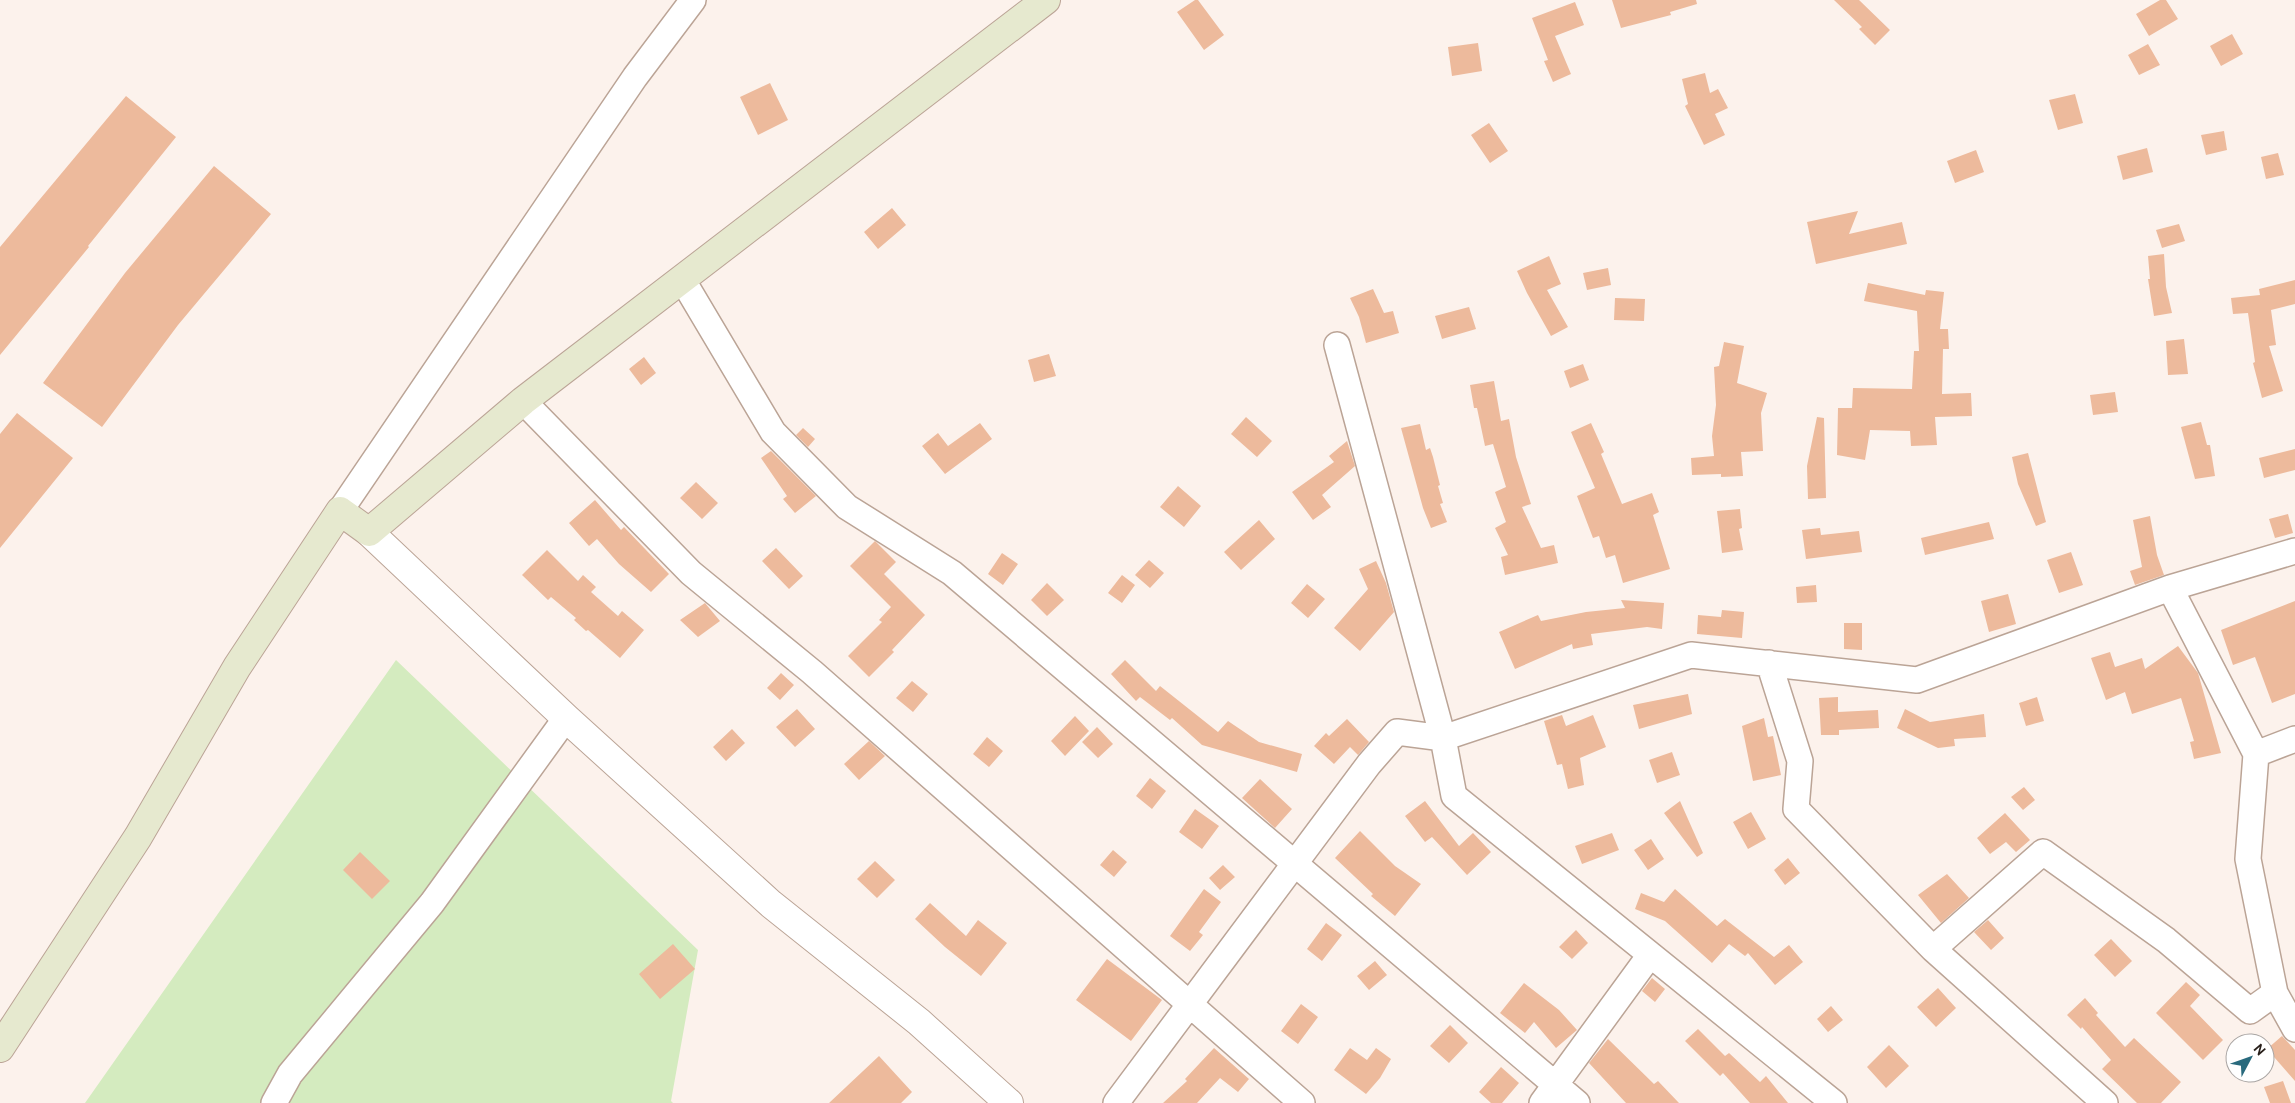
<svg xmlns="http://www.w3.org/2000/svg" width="2295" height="1103" font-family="Cabin,sans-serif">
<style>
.green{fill:#d4ebbf}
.building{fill:#edba9c}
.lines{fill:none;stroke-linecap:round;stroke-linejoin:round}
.minor-casing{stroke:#bba496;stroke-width:28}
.tertiary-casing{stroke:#bba496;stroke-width:30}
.secondary-casing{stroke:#bba496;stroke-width:30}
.minor{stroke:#fff;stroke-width:25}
.tertiary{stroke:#fff;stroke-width:28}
.secondary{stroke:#e6e9cf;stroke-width:28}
</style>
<rect width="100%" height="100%" fill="#fcf2ec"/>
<path class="green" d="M396,660l302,290 -27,151 2,2h-588z"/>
<path class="building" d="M1195,0h3l26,35 -20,15 -27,-38z
M1612,0h84l1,4 -27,8 1,3 -50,13z
M1834,0h25l31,30 -15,15 -16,-16 3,-2z
M2160,0h6l12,19 -29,17 -13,-22z
M1575,2l9,23 -29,11 16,38 -18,8 -9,-21 4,-1 -16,-42z
M2232,34l11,20 -22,12 -11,-20z
M1478,43l4,28 -30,5 -4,-29z
M2148,44l12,21 -21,10 -11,-20z
M1705,73l5,20 8,-4 10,19 -13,6 10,21 -21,10 -19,-39 3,-2 -6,-25z
M770,83l18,37 -30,15 -18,-38z
M2075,94l8,29 -25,7 -9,-30z
M126,96l50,41 -88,109 1,1 -89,108v-108z
M1489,123l19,28 -18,12 -19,-28z
M2224,131l3,19 -21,5 -5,-20z
M2147,148l6,24 -30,8 -6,-24z
M1976,150l8,22 -29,11 -8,-22z
M2278,153l6,22 -18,4 -5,-22z
M214,166l57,48 -93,111 -76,102 -59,-44 82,-110z
M892,208l14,17 -28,24 -14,-17z
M1858,211l-9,23 53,-12 5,22 -91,20 -9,-42z
M2179,224l6,17 -23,7 -6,-18z
M2164,254l2,33 6,26 -18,3 -6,-37h2l-2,-23z
M1549,256l12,28 -14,6 21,37 -17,9 -24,-43 -10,-22z
M1608,268l3,17 -24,5 -4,-17z
M2295,280v24l-24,6 5,35 -7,1 14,45 -21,7 -9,-35 2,-1 -7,-49 -15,1 -2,-16 29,-3 -1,-6z
M1868,283l57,12 1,-5 18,2 -4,37h8l1,20h-6l-1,45 29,-1 1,23 -37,1 2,28 -26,1 -1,-15 -40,-1 -5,30 -28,-5 1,-47h14l1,-20 59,1 2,-38h5l-2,-40 -53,-10z
M1373,289l11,24 9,-2 6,22 -33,10 -7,-26 -9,-19z
M1615,298l30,1 -1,22 -30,-1z
M1469,307l7,22 -34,10 -7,-23z
M2184,339l4,35 -20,1 -2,-34z
M1724,342l20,4 -7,37 30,10 -6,20 2,38 -22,1 2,24 -22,1v-3l-29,1 -1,-17 23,-2 -2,-20 4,-31 -2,-38 5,-1z
M1049,354l7,22 -22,6 -6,-22z
M644,357l12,16 -15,12 -12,-16z
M1583,364l6,16 -19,8 -6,-17z
M1494,381l7,40 8,-2 7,38 15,47 -9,3 19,41 13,-3 4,18 -53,12 -4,-18 7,-2 -13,-27 11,-6 -11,-30 11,-5 -13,-43 -8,2 -8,-38h-3l-4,-23z
M2115,392l3,20 -25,3 -3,-20z
M17,413l56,45 -73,90v-114z
M1246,417l26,24 -15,16 -26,-23z
M1817,417l7,1 2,80 -18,1 -1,-33z
M2201,422l6,23h3l5,31 -20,3 -14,-52z
M980,423l12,16 -47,35 -23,-28 16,-13 10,13z
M1591,423l13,29 -3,2 21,50 30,-11 7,19 -6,3 17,54 -47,14 -8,-28 -9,3 -7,-22 -6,2 -16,-42 18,-8 -24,-56z
M1420,424l6,26 4,-2 3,9 7,28 -2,1 5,17 -3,1 7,18 -16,6 -8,-20 -22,-80z
M803,428l12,11 -7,8 -12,-12z
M1347,441l8,25 -33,29 9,12 -18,13 -21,-28 42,-30 -5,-6z
M2295,449v21l-31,8 -5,-20z
M771,451l45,45 -21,17 -12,-14 4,-3 -26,-38z
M2028,453l18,69 -10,4 -18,-42 -6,-27z
M696,482l22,21 -16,16 -22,-21z
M1178,486l23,20 -17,21 -24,-20z
M595,500l26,30 3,-3 45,47 -18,18 -32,-28 -22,-25 -8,7 -20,-23z
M1740,509l2,19 -3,1 4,21 -21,3 -5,-42z
M2288,514l5,19 -18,5 -6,-19z
M2150,516l7,39 7,20 -29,10 -5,-14 12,-4 -9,-47z
M1259,520l16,19 -34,31 -17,-18z
M1989,522l5,17 -69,16 -4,-17z
M1820,528l1,7 38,-4 3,21 -56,7 -4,-29z
M875,541l21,21 -12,12 41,41 -33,35 2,2 -25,25 -21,-21 34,-34 -3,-2 12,-13 -41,-41z
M776,548l27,28 -14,13 -27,-28z
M547,550l31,31 5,-6 13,12 -5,5 27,24 4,-5 22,19 -24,28 -32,-28 -2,1 -12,-11 2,-2 -25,-21 -3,3 -26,-25z
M2071,552l12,33 -24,8 -12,-33z
M1002,553l16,11 -15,21 -15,-11z
M1149,560l15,13 -14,15 -15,-13z
M1376,561l10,22 8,29 -34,39 -26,-23 34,-39 -9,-20z
M1122,575l13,10 -13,18 -14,-10z
M1047,583l17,17 -17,16 -16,-16z
M1307,584l18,15 -17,19 -17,-15z
M1816,585l1,17 -20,1 -1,-16z
M2008,594l8,30 -27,8 -8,-31z
M1621,600l43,3 -2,26 -15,-2 -56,7 2,11 -20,4 -1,-5 -57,25 -16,-37 39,-17 3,6 45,-9 39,-4z
M2295,601v93l-23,9 -17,-46 -22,8 -12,-35z
M705,603l15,18 -22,16 -18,-17z
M1722,610l22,2 -2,26 -45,-4 1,-19 23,2z
M1844,623h18v27l-18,-1z
M2178,646l20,27 23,80 -27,6 -4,-17 4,-1 -13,-43 -49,16 -7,-22 -19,8 -15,-42 19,-6 5,15 27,-9 3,11z
M1125,660l31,31 4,-5 58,46 10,-11 31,21 43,12 -5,18 -95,-27 -30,-27 -2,2 -30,-23 -4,4 -25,-27z
M781,673l13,12 -14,15 -13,-12z
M912,681l16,13 -15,18 -17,-14z
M1688,694l4,20 -53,15 -6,-24z
M1838,697v15l40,-2 1,18 -40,2v5h-18l-2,-37z
M2037,697l7,24 -18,5 -7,-23z
M797,709l18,20 -20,18 -19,-20z
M1905,709l25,13 54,-8 2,23 -32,2 1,7 -17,2 -41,-20z
M1562,715l4,11 27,-11 13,32 -26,11 4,27 -16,4 -6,-25 -5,1 -13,-44z
M1075,716l14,15 -24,25 -14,-15z
M1764,718l4,19 5,-1 8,39 -28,6 -11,-55z
M1347,719l22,23 -11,13 -8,-8 -16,17 -20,-18 12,-13 3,3z
M1097,727l16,17 -15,14 -16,-16z
M732,729l13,14 -19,18 -13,-14z
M987,737l16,14 -14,16 -16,-13z
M869,741l16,15 -26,24 -15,-16z
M1672,752l8,23 -23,8 -8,-23z
M1150,778l16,13 -14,18 -16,-13z
M1260,779l32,30 -17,19 -33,-30z
M2024,787l11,13 -12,10 -12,-13z
M1425,801l34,45 14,-13 18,19 -24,23 -35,-38 -7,5 -20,-26z
M1680,801l23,52 -6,4 -33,-44z
M1195,809l24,17 -17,23 -23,-17z
M1751,812l15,27 -18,10 -15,-27z
M2005,813l25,27 -14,12 -10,-10 -16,12 -13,-16z
M1360,831l35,35 26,18 -26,32 -24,-20 2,-2 -38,-36z
M1612,833l7,17 -37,14 -7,-18z
M1651,839l13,20 -16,11 -14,-20z
M1113,850l14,12 -13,15 -14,-12z
M360,852l30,29 -18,18 -29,-29z
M1788,858l12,15 -15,12 -11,-15z
M875,861l20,19 -18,18 -20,-19z
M1223,865l12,12 -15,13 -11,-12z
M1947,874l22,24 -28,25 -23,-28z
M1204,889l17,13 -22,30 4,3 -13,16 -20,-15z
M1675,889l42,37 8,-7 49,38 15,-12 14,17 -28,23 -27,-32 -3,3 -16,-12 -17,19 -47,-42 -30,-12 6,-16 23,9z
M930,903l36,33 12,-16 29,23 -26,33 -36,-29 -30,-28z
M1988,920l16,18 -13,12 -17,-18z
M1326,923l16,12 -20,26 -15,-12z
M1576,930l12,13 -16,16 -13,-12z
M2111,939l21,22 -17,16 -21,-22z
M673,944l22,25 -35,30 -21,-25z
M1107,959l55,41 -31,41 -55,-41z
M1375,961l12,14 -18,15 -12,-14z
M1652,978l13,11 -10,13 -13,-11z
M2186,982l14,13 -10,11 33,34 -20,20 -47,-47z
M1524,983l35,27 18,20 -21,18 -22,-26 -9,11 -25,-20z
M1938,988l18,20 -20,19 -19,-20z
M2085,998l13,15 -2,2 29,32 9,-9 47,44 -20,21h-24l-35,-34 9,-9 -29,-33 -1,2 -14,-14z
M1301,1004l17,13 -20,27 -17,-13z
M1831,1006l12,14 -15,12 -11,-13z
M1450,1025l18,18 -19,20 -19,-17z
M1698,1029l27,27 4,-3 31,29 6,-6 22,27h-38l-27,-30 -3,3 -35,-35z
M2282,1036l13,14v31l-28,-32z
M1608,1039l46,45 4,-3 21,22h-53l-37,-40z
M1889,1045l20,21 -23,22 -19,-21z
M1214,1048l35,31 -11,13 -18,-14 -23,25h-34l24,-22 -2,-2z
M1350,1048l17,12 9,-12 15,11 -11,19 -14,16 -32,-24z
M879,1056l33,36 -11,11h-72z
M1501,1067l18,16 -17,20h-11l-12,-11z
M2283,1081l8,22h-21l-6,-16z"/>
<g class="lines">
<g class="minor-casing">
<path id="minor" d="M682,279l91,153 74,75 105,66 625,530
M1337,345l106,393 11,58 380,307
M523,401l168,172 121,99 490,431
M340,511l295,-434 58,-77
M2170,588l86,166 39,-15
M1769,663l31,98 -4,48 137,140 172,154
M2256,754l-8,105 27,134 20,36
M1933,949l110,-97 123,88 84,71 25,-18
M274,1103l16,-29 142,-171 134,-185
M1116,1103l253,-339 28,-32 46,6 248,-83 226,25 253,-92 125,-37
M1542,1103l108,-148"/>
</g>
<g class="tertiary-casing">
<path id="tertiary" d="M369,532l197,186 205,186 148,118 90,81"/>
</g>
<g class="secondary-casing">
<path id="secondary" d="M0,1048l138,-211 99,-170 103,-156 29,21 154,-131 523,-401"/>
</g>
<use href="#minor" class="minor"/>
<use href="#tertiary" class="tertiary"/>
<use href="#secondary" class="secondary"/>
</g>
<g transform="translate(2250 1058) rotate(49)"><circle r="24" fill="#ffffff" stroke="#a9a5a3"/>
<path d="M0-4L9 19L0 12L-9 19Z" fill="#296a7d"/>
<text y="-8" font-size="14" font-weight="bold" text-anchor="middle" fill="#281f1a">N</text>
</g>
</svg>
